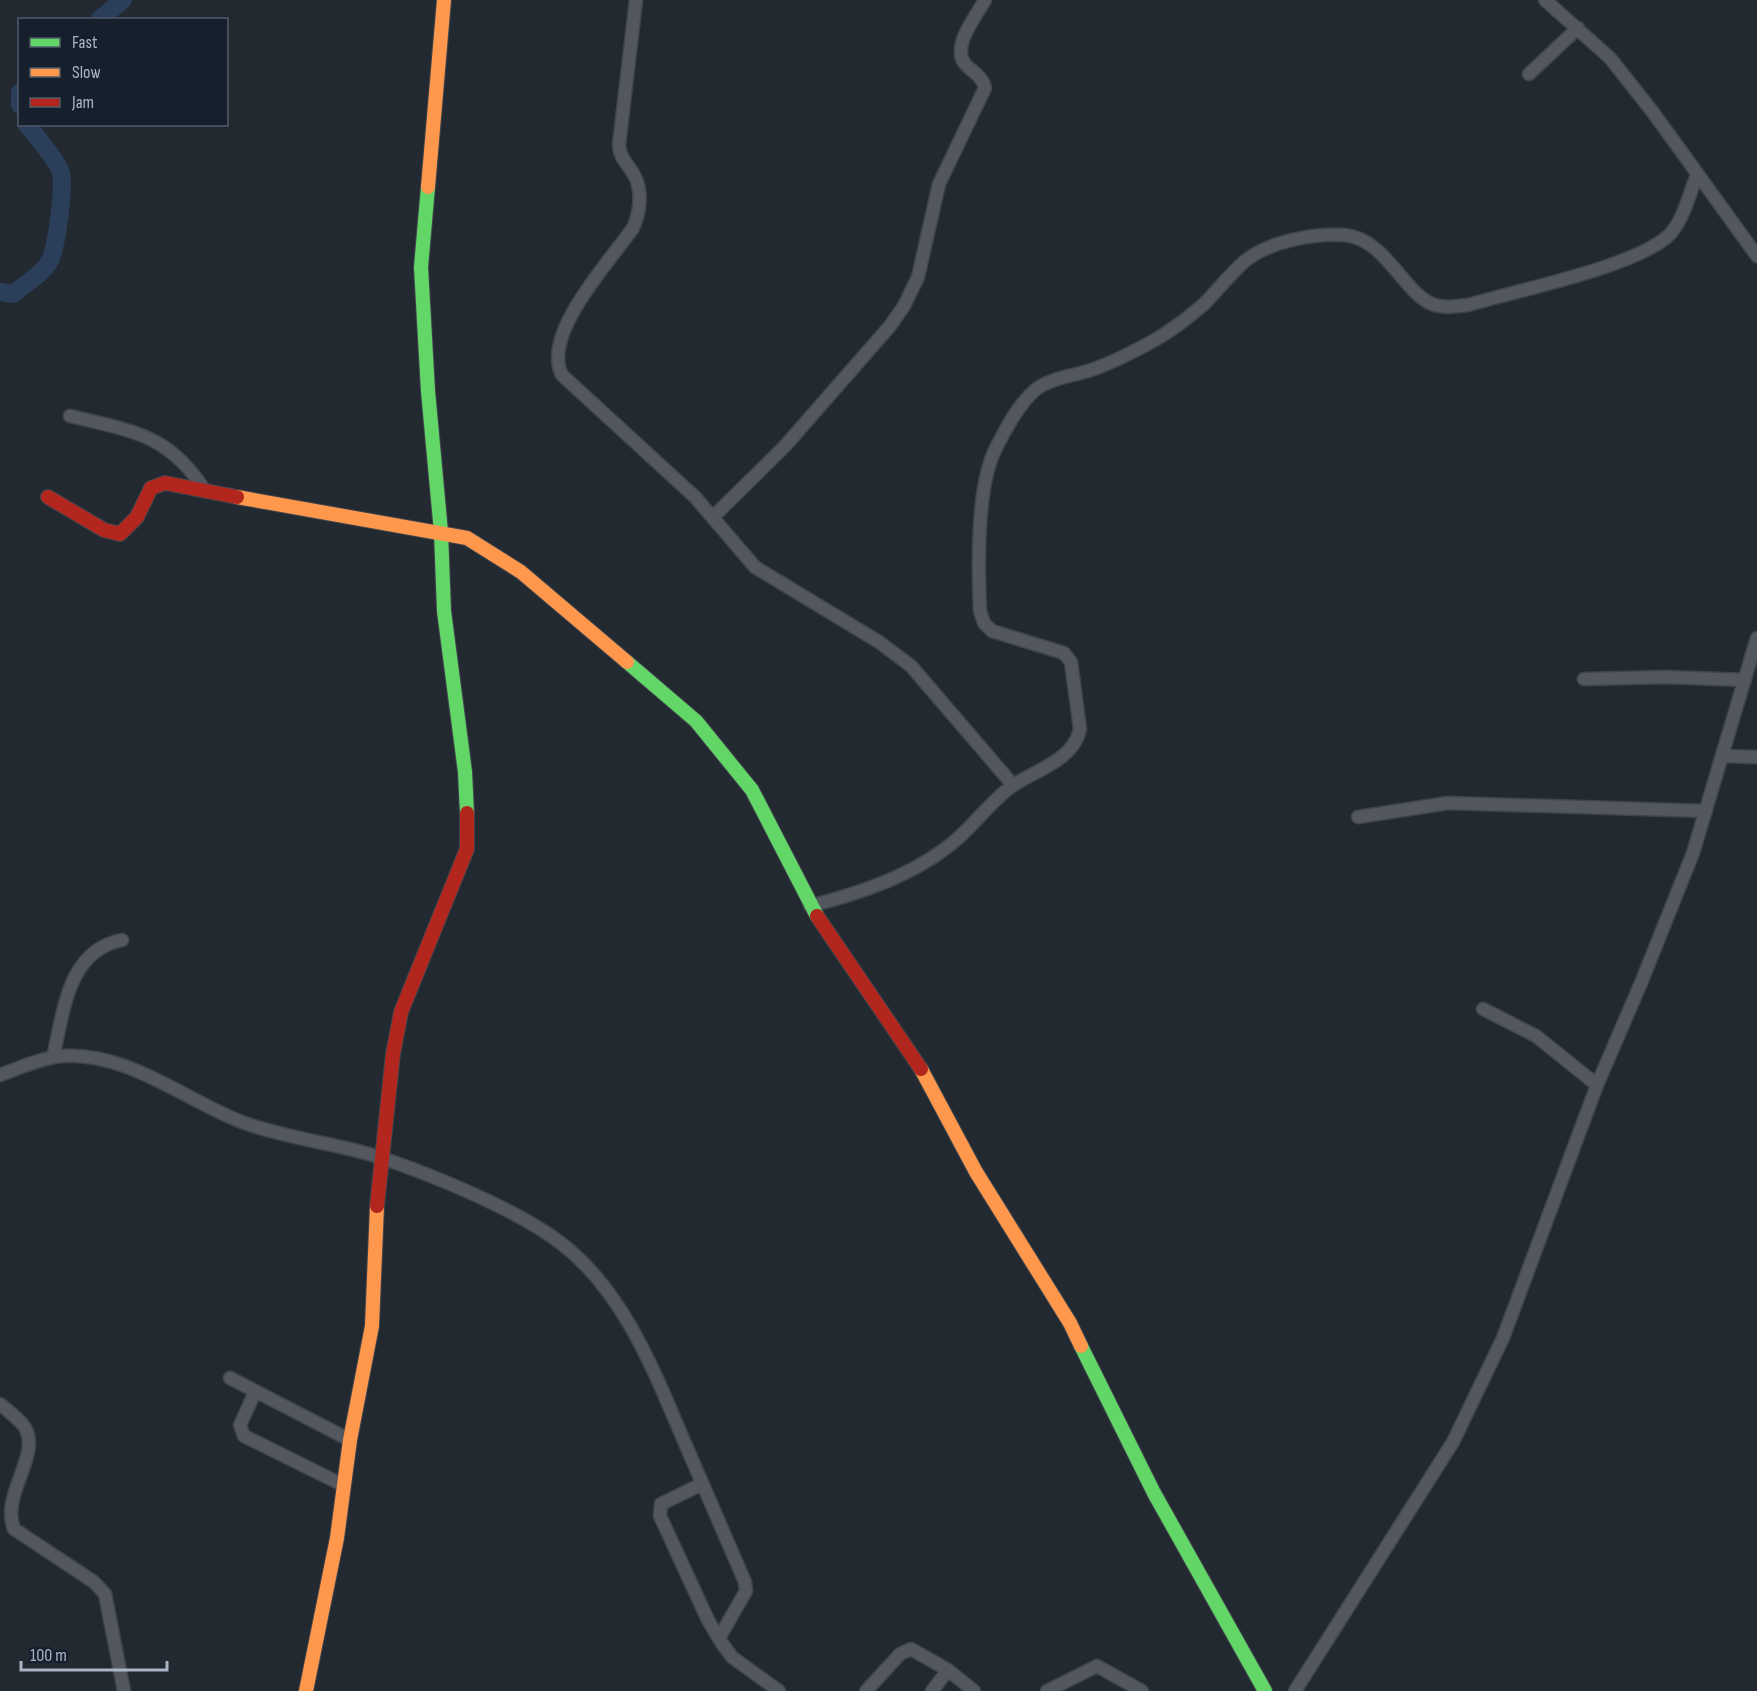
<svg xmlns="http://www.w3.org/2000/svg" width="1757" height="1691" font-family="'Sofia Sans Condensed',sans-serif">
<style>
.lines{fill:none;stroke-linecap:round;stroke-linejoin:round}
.river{stroke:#2b3f5b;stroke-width:18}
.street-casing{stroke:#40454c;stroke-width:15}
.fast-casing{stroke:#40454c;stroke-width:16}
.slow-casing{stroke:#40454c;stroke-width:16}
.jam-casing{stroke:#40454c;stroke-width:16}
.street{stroke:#525760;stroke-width:12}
.fast{stroke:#63d668;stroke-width:14}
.slow{stroke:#ff974d;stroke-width:14}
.jam{stroke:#b3261e;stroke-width:14}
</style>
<rect width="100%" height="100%" fill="#232931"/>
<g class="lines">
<path class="river" d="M99,20l24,-20
M20,92v13
M0,292l13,2c10,-9 27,-18 35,-30 9,-13 16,-75 13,-91 -2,-10 -27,-40 -35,-49"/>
<g class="street-casing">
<path id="street" d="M636,0l-17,145c1,14 9,19 15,30 9,15 6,38 -1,53 -23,33 -92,106 -71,147l133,122 60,70 124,75 32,24 102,119
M1545,0l65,58 42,53 105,145
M1529,74l49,-46
M70,416c62,15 99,18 135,75
M713,517l72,-71 105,-120 14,-20 14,-29 21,-93 46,-96c-2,-10 -10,-15 -17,-21 -20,-17 7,-49 17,-67
M1584,679l82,-2 79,3
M1723,756l34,1
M1358,817l90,-14 258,8
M810,906c51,-13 105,-31 146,-66 20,-17 35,-39 56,-54 24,-16 62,-26 68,-57l-9,-67 -7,-9 -72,-22 -8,-8 -4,-12c-2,-44 -4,-127 17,-165 10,-20 24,-46 42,-59 16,-10 34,-11 52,-17 21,-7 42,-18 62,-29 18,-10 35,-23 51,-37 14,-14 26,-30 41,-43 25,-20 69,-28 99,-26 41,3 59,57 88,69 12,5 24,2 36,1 50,-15 162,-37 199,-68 16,-14 22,-43 30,-62
M1483,1009l53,27 61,49
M53,1057c11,-45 14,-106 69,-117
M0,1075c19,-7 41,-17 62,-19 64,-5 123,44 180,66 45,17 95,21 140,36 53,18 136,52 180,86 62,48 92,127 122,197 20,47 41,94 61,141l1,9 -27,47
M230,1378l120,62
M255,1392l-15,33 4,11 99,49
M0,1404c8,7 18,14 24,22 19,28 -24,68 -10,103l80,53 11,12 19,97
M702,1484l-41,20 -1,12 48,104 13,22 11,15 47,34
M866,1691l34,-37 11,-5 37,21 26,21
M932,1691l16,-21
M1047,1691l50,-25 45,25
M1295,1691l158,-249 50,-104 94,-253 44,-102 52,-130 64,-215"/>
</g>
<g class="fast-casing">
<path id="fast" d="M428,187l-7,80 7,124 13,141 3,79 21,161 2,41
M627,662l69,59 56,69 65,126
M1081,1346l73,147 111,198"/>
</g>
<g class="slow-casing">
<path id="slow" d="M428,187l16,-187
M237,497l230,41 54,34 106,90
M921,1069l55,103 94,151 11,23
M306,1691l31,-153 13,-98 22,-114 5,-120"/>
</g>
<g class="jam-casing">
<path id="jam" d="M48,497l56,33 16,4 17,-17 14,-29 14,-5 72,14
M817,916l104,153
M377,1206l16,-152 8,-42 66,-163v-36"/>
</g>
<use href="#street" class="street"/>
<use href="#fast" class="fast"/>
<use href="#slow" class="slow"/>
<use href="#jam" class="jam"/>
</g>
<rect x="18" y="18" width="210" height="108" fill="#161f2c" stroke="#515b69" stroke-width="1.5"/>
<rect x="30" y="38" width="30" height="9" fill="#63d668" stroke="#515b69" stroke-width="1.5"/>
<text x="72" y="48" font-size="18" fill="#a9b4c5">Fast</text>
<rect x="30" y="68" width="30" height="9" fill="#ff974d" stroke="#515b69" stroke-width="1.5"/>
<text x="72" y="78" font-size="18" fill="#a9b4c5">Slow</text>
<rect x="30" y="98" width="30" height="9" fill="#b3261e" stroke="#515b69" stroke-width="1.5"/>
<text x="72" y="108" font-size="18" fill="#a9b4c5">Jam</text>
<path d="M21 1661v9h146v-9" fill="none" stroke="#a9b4c5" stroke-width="3"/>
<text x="30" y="1661" font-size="18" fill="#a9b4c5" stroke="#161f2c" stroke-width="4.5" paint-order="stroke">100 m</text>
</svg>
